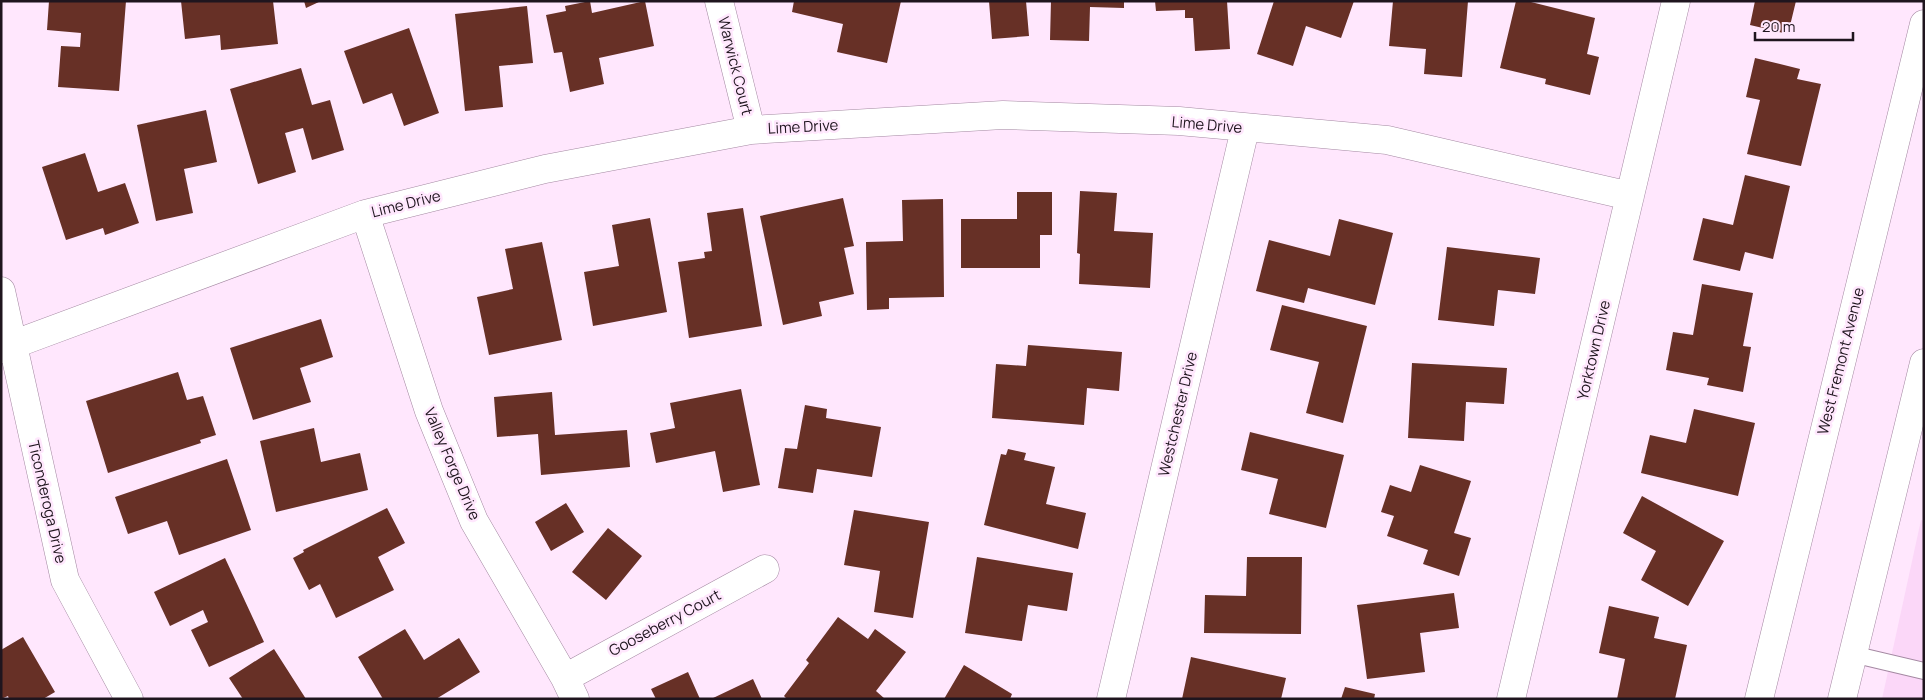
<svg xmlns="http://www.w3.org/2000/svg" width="1925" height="700" font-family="Manrope,sans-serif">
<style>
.built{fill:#fbd7f8}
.building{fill:#673026}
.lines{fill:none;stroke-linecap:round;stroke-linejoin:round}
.lane-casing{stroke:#a489a2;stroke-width:18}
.street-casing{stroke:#a489a2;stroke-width:29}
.secondary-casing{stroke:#a489a2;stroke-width:29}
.lane{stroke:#fff;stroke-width:16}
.street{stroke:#fff;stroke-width:28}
.secondary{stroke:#fff;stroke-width:28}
.labels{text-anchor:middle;stroke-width:5;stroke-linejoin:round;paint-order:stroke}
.street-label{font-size:15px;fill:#1f151e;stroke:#ffe7fd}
</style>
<rect width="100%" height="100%" fill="#ffe7fd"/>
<path class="built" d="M1921,520l3,1v178h-42z"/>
<path class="building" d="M49,1h77l-7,90 -61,-4 3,-41 19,1 1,-14 -34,-3z
M181,1h92l5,43 -57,6 -1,-15 -35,4z
M304,1h17l-15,7z
M590,1l2,12 53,-12 9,45 -55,12 5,26 -34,8 -8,-40 -8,1 -8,-38 20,-4 -1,-5z
M794,1h107l-14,62 -50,-11 6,-28 -51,-12z
M989,1h37l3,35 -37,3z
M1051,1h73v7l-34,-1 -1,34 -39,-1z
M1155,1h72l3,48 -35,2 -2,-33h-8v-8l-29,1z
M1274,1h80l-13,37 -35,-12 -13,40 -36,-12z
M1393,1h75l-6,76 -38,-3 2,-25 -37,-3z
M1516,1h11l68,17 -8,36 12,3 -9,38 -45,-11 1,-5 -46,-11z
M1755,1h41l-8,33 -38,-9z
M527,6l6,57 -34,3 4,41 -38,4 -10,-97z
M409,28l30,85 -35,13 -12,-33 -29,11 -19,-53z
M1755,58l45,11 -3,10 24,5 -20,82 -54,-12 13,-54 -14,-3z
M301,68l11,37 18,-5 14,50 -32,10 -9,-32 -18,5 11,39 -38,12 -28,-95z
M206,110l11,52 -33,7 9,44 -37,8 -19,-96z
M85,153l13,39 27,-9 14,40 -34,12 -2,-7 -37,12 -24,-73z
M1745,175l45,11 -17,73 -28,-7 -5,19 -47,-11 10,-42 30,7z
M1080,191l37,2 -3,38 39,2 -3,55 -71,-4 1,-30 -3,-1z
M1017,192h35v43h-12v33h-79v-49h56z
M843,198l11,48 -10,2 10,46 -35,8 3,14 -39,9 -23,-109z
M943,199l1,98 -55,1v11l-22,1 -1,-68 37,-1 -1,-41z
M743,208l19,118 -73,12 -11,-76 27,-4 -1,-6 8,-1 -5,-38z
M650,218l17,94 -74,14 -9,-54 35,-6 -7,-41z
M1339,219l54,14 -18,72 -67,-17 -4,15 -48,-12 13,-51 61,16z
M542,242l20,98 -73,15 -12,-58 36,-8 -8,-40z
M1447,247l93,11 -5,36 -37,-4 -4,36 -56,-6z
M1702,284l51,9 -10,53 8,1 -8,45 -36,-7 2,-7 -43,-8 7,-38 20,3z
M1282,305l85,21 -24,97 -37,-10 13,-51 -49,-12z
M321,319l12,38 -33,11 11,34 -58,18 -23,-72z
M1028,345l94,7 -3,39 -32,-3 -3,37 -92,-7 4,-54 30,2z
M1412,363l95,5 -3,36 -38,-2 -2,39 -56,-3z
M178,372l9,28 16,-4 13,39 -16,5 1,3 -93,30 -22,-72z
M741,389l19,96 -37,7 -8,-41 -59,12 -6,-30 25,-5 -5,-25z
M552,392l3,43 72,-5 3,37 -89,8 -3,-41 -41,3 -3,-40z
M805,405l22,4 -1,9 55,9 -9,50 -55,-8 -4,24 -35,-5 7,-40 12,1z
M1694,409l61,14 -17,73 -97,-23 9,-38 36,8z
M314,428l7,34 39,-9 8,37 -92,22 -16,-71z
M1250,432l94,23 -18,73 -57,-14 9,-35 -37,-9z
M1008,449l18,4 -2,7 31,7 -9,37 40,9 -8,36 -94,-24 17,-71 5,1z
M227,459l24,71 -72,25 -12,-34 -39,13 -13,-37z
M1420,465l51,16 -17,52 17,5 -12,38 -36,-12 5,-14 -41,-14 7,-20 -13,-4 9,-27 21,7z
M1642,496l82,45 -36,65 -47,-26 15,-29 -33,-18z
M566,503l18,29 -33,19 -16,-29z
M387,508l18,35 -27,14 16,33 -58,28 -16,-34 -11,6 -16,-32 11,-6 -1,-2z
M854,510l75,12 -16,96 -39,-6 6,-41 -36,-6z
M608,528l34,28 -36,44 -34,-28z
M977,557l96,16 -6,38 -39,-6 -6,36 -57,-8z
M1247,557h55l-1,77 -97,-1 1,-38 41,1z
M225,558l39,84 -55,25 -18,-37 17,-8 -5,-12 -33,16 -16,-34z
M1454,593l5,35 -39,5 5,39 -58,7 -10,-74z
M1609,606l50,11 -5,21 33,7 -12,54h-58l8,-40 -26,-6z
M838,617l30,22 7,-10 31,23 -30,39 9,8h-98l-3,-3 25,-33 -3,-3z
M405,629l19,31 35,-22 21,34 -44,27h-53l-25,-42z
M23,637l32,55 -12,7h-34l-1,-3 -7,3v-49z
M274,649l32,50h-63l-14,-21z
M1191,657l95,21 -5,21h-99z
M964,665l48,29 -2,5h-66z
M688,672l12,27h-44l-5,-10z
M753,679l9,20h-51z
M1345,687l30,7 -1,5h-33z"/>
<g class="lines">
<g class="lane-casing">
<path id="lane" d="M1852,654l72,17"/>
</g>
<g class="street-casing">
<path id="street" d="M719,1l32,129
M365,214l64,197 45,110 91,157 10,21
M1,291l64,289 64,119
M1,349l364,-135 180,-45 206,-39 252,-15 176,6 208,19 243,56
M565,678l200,-109
M1111,699l134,-570
M1511,699l165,-698"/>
</g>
<g class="secondary-casing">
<path id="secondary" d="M1759,699l165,-675
M1842,699l82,-336"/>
</g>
<use href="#lane" class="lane"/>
<use href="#street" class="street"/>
<use href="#secondary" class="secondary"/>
</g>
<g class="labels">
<g class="street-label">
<text transform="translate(735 66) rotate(76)" y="5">Warwick Court</text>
<text transform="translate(1207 125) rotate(5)" y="5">Lime Drive</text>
<text transform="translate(803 127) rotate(-3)" y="5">Lime Drive</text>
<text transform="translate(406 204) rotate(-14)" y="5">Lime Drive</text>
<text transform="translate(1594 350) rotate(-77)" y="5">Yorktown Drive</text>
<text transform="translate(1841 361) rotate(-76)" y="5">West Fremont Avenue</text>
<text transform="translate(1178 414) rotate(-77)" y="5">Westchester Drive</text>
<text transform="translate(452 464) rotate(67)" y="5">Valley Forge Drive</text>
<text transform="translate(47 502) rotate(77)" y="5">Ticonderoga Drive</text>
<text transform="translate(665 623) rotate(-28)" y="5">Gooseberry Court</text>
</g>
</g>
<rect width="1925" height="700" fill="none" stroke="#1f151e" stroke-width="5"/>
<path d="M1755 32v8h98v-8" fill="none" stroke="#1f151e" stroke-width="2.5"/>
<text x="1762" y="32" font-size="15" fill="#1f151e" stroke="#ffe7fd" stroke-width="4" paint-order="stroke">20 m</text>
</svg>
